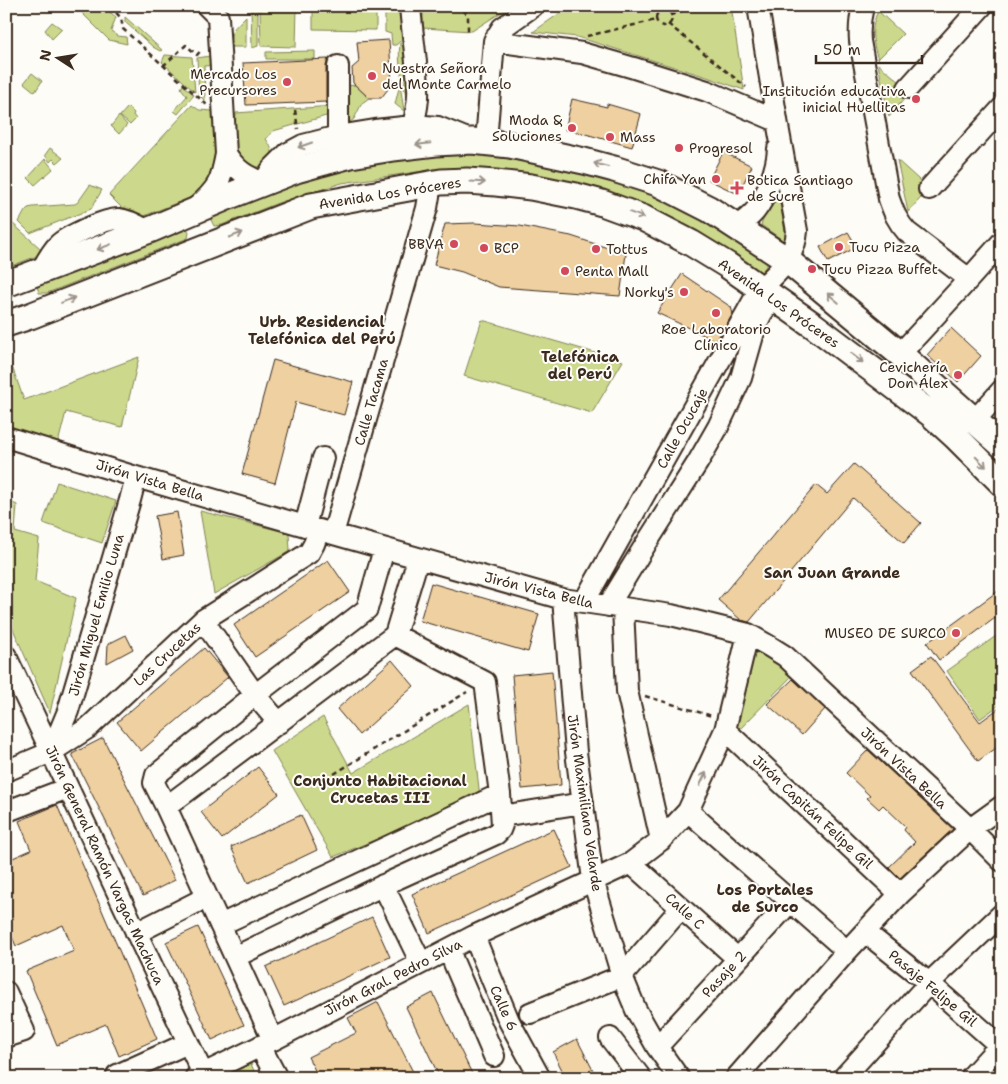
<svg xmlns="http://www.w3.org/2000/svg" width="1008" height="1084" font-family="'Shantell Sans',sans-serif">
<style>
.green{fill:#ccd98c;stroke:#848255}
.building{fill:#eed0a1;stroke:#3b2a1e}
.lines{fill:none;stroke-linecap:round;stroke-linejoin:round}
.minor-casing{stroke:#3b2a1e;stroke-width:24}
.major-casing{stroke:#3b2a1e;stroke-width:29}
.path{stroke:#3b2a1e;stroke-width:2.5;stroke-dasharray:5 4;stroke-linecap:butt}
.minor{stroke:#fdfcf7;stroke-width:20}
.major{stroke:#fdfcf7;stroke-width:25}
.oneway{stroke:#9c938a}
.poi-dot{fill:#d1495b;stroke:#fdfcf7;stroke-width:2}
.labels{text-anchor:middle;stroke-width:4;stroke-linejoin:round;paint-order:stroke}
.poi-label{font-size:14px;fill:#3b2a1e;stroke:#fdfcf7;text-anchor:start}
.street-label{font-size:14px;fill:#3b2a1e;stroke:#fdfcf7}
.neighbourhood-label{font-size:15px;font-weight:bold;fill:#3b2a1e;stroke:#fdfcf7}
</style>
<rect width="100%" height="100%" fill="#fdfcf7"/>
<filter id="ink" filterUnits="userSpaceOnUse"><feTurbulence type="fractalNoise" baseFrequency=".02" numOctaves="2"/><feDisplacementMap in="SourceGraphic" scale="10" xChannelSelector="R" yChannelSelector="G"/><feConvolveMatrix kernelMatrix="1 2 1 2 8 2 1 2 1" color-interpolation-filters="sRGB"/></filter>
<g filter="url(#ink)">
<path class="green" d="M75,6h27l14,11 -5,14 7,5 8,1 1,7 -18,-4z
M260,6h37l-1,41 -35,-1z
M313,6h63v24l-63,-1z
M464,6h47l-39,25 -49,-3v-20l38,1z
M570,6h161l13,84 -37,-13 -130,-40 -44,-5z
M251,8l7,1v37l-6,2z
M401,10l7,24 -12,11h-4l-1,-11 -6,-2v-19z
M878,11l25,23 -25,25c-6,-18 -8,-31 0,-48z
M246,16v31h-15c-2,-18 4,-19 15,-31z
M125,17l37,33 -2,1 -7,-4 -28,-25z
M52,22l10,7 -10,10 -7,-9z
M400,43l9,1v64c-5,-23 -12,-41 -9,-65z
M315,51v8h-49v-7z
M165,55l27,2 3,35 -33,-30z
M217,55l-1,10 -12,1 1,35 -6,-6 -2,-37z
M878,64l33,27 -22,26z
M32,73l10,8 -7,11 -11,-9z
M400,84l4,27 -9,-7z
M183,85l11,10 -16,19 -4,-3 13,-15 -6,-8z
M355,85l14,13 -7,5 -8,16 -4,3 -5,-2 2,-34z
M192,105l7,5 14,1 4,47 -4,17 -13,16 -11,7 -55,22 -25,-25z
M333,106v8l-60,17 -7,8c8,12 8,16 0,27 -39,8 -31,-28 -30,-53z
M128,107l6,6 -1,2 3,4 -6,6 -10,-9z
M119,116l8,9 -8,9 -8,-8z
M50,148l13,10 -6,5 -4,-4 -3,3 -5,-7z
M465,153l111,15 94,31 100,61 -11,16 -58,-43 -68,-32 -68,-17 -76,-15 -59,1 -88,13 -64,20 -56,22 -8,1 -3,-6 1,-5 37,-18 108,-32z
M45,159l8,10 -18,16 -7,-7z
M897,160l32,29 -21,23z
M90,185l12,5 -11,19 -61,24 -11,-11 6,-11 3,-3 5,-1 42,-3 3,-2z
M777,186l10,57 -26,-18z
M12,223l28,25c1,4 0,6 -3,8l-31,12v-37z
M186,226l3,6 -1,6 -141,55h-8l-2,-7 6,-7z
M482,320l141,41 -31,52 -128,-37z
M6,350l18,50 115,-43 -17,70 -56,-15 -8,31 -52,-16z
M57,482l59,19 -14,42 -59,-20z
M6,500l11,5 -2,27 24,7 -4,42 41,17 -26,115 -44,-100z
M200,511l89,22 1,18 -76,43z
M996,636l6,8v59l-22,16 -33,-48z
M753,651c14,0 28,17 38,26l-55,56 -1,-21z
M469,704l11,93 -147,60 -61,-106 51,-34 30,56z
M251,1064l6,14h-36z"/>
<path class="building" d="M389,40l3,44 -11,14h-12l-16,-15 -1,-15 7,-6 -2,-20z
M328,59l-2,7v36l-80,3 -3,-42z
M572,99l35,8v-3l34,10 -9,33 -50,-14 -17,-3z
M723,152l29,14 -14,28 -29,-14z
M475,223l45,3 51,10 55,18 -6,42 -121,-9 -37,-15 -28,-7 11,-41z
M848,232l9,15 -29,15 -8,-15z
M682,274l49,33 2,7 -17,27 -59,-28z
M951,328l30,28 -23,26 -19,-18 -1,1 -11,-10z
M273,360l80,22 -9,33 -48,-13 -21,81 -33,-9z
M854,464l67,59 -17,20 -51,-45 -104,124 -8,-2 -23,-20 98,-115 11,9z
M177,512l7,43 -21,4 -8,-43z
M328,560l22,32 -95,65 -21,-32z
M431,583l108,31 -11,38 -108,-31z
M1002,588v40l-7,-10 -56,42 -12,-17z
M126,635l7,14 -26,14 1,-19z
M204,648l24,29 -87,74 -24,-29z
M931,656l49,66 22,-16v38l-24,17 -66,-91z
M392,660l22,26 -55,49 -22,-26z
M552,671l9,114 -39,4 -10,-114z
M793,679l32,30 -23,26 -35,-31z
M103,738l72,142 -32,16 -71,-142z
M868,750l85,79 -53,49 -11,-11 26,-25 -11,-12 2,-3 -23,-22 -4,4 -12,-11 3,-2 -24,-23z
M258,767l21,27 -57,45 -21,-27z
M57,805l100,234 -38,17 -13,-32 -49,21 -31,-74 48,-20 -11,-26 -47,21 -10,-23v-62l25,-11 -12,-29z
M301,815l16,35 -69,33 -17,-36z
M554,829l18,38 -143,66 -17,-39z
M372,917l18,40 -106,49 -18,-39z
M198,927l46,98 -32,15 -46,-98z
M433,993l41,85h-34l-34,-71z
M378,1002l38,76h-97l-11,-21 48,-24 -8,-15z
M577,1039l20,39h-31l-13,-26z"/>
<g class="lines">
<g class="minor-casing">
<path id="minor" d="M410,6c2,27 7,55 8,82 1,13 -2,25 -5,38
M863,6c-3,12 -4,23 -3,35l29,158c5,14 8,22 18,33l62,47
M494,41l88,12 52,15 73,23 70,30
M338,66v70
M908,88l74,-82
M486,142l8,-101 8,-13 31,-22
M226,154c11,17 19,21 37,29l9,-14 16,-16 15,-8 35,-9 37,-6 38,-4h12l13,1 32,13
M929,189l73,-81
M197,207c21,-19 24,-25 29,-53l-8,-137 -11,-11
M737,226c6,-4 13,-9 18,-15 12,-15 22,-43 23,-62
M41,271c5,-9 10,-19 17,-26 9,-9 49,-27 61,-26 10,1 20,7 29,12
M900,354l69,-75 33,-37
M974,421l28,-31
M6,437l130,40 169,49 258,73 108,16 77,19 21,12 16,10 185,173 32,32
M305,526l18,-68
M333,534l94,-326 4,-24
M563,599l13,153 17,128 29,96 14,34 21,37 22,31
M584,602l176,-313c19,-17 35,-32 37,-58l-18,-99 -21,-126
M608,606l36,-59 54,-85 20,-35 23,-49 15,-53 6,-12 9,-12
M623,608l4,83 34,149
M203,620l52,75 24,28
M395,635l23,-76
M6,656l197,418
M725,730l175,164
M51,752l17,-41 62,-211 6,-23
M6,771l45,-19 37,-24 115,-108 106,-67 5,-9 5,-14
M166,807l229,-172 90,47 15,112 2,31 -2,5 -4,4 -106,48 -155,75
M10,810l58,-22
M688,811l159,140
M502,816l81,-13
M631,863l107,96
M383,885l38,78
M220,925l280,-131
M865,932l64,51 70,62
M136,933l71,-36
M474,936l35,85 31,57
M449,949l5,14 40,93
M6,992l18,39 -18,6
M530,1013l92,-37 59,-68
M610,1038l31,40
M273,1040l-107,-233 -12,-24 2,-8 99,-80 112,-86 17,-60
M260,1046l17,32
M657,1047l134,-146
M117,1075l71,-32
M195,1078l78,-38 201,-104 157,-73 30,-23 27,-29 37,-81 23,-96
M736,1078l111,-127 53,-57 70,-65 32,-23
M843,1078l86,-95 73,-69
M970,1078l32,-35"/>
</g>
<g class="major-casing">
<path id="major" d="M6,284l146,-55 80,-34 64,-25 25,-7 30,-8 42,-7 43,-5 36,-2 38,4 74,16 30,8 44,14 51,26 78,51 113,94 102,91
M6,324l24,-8 281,-110 130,-24 26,-1 29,2 35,4 45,9 26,7 41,15 48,25 36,22 86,60 118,89 24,22 47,47"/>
</g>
<path class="path" d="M110,6l11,12 2,11 84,76
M658,6l2,5
M427,9h35l6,6v16
M656 18a8 8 0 1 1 16 0a8 8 0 1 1-16 0Z
M671,15l24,-9
M668,24l78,63
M587,36l69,-16
M163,66l23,-21 11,10 5,-6
M295,110l3,19
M645,696l67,20
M334,774l133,-82"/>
<use href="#minor" class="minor"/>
<use href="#major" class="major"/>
</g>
<defs><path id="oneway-shaft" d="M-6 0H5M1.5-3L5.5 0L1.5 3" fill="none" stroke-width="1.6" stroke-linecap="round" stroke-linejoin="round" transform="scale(1.25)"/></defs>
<g class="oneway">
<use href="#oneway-shaft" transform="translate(423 144) rotate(174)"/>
<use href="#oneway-shaft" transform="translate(305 145) rotate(161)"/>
<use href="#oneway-shaft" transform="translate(601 165) rotate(-165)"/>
<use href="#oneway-shaft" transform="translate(478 182) rotate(3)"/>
<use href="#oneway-shaft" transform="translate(637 215) rotate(20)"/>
<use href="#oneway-shaft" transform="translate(236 235) rotate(-21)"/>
<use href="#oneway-shaft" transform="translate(104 247) rotate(159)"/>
<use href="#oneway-shaft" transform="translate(833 298) rotate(-140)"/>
<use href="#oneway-shaft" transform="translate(68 300) rotate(-22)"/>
<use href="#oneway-shaft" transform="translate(857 358) rotate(37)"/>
<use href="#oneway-shaft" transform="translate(981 462) rotate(45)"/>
<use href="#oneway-shaft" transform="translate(703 779) rotate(-65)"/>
</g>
</g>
<g class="poi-dot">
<circle cx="372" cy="76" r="5"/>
<circle cx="287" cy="82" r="5"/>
<circle cx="916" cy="99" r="5"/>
<circle cx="572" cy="128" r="5"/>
<circle cx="610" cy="137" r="5"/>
<circle cx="679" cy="148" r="5"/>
<circle cx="716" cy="179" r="5"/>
<path d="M734.5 180.5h5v5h5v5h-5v5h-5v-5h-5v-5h5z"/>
<circle cx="454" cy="244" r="5"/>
<circle cx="839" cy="247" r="5"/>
<circle cx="484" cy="248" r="5"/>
<circle cx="596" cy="249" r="5"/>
<circle cx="812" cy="269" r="5"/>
<circle cx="565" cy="271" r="5"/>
<circle cx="684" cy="292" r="5"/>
<circle cx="716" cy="313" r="5"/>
<circle cx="958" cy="375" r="5"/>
<circle cx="956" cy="633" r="5"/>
</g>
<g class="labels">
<g class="poi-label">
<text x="382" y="73">Nuestra Señora<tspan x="382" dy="16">del Monte Carmelo</tspan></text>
<text x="277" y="79" text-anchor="end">Mercado Los<tspan x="277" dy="16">Precursores</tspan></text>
<text x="906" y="96" text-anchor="end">Institución educativa<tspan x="906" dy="16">inicial Huellitas</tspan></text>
<text x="562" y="125" text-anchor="end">Moda &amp;<tspan x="562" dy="16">Soluciones</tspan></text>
<text x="620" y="142">Mass</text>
<text x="689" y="153">Progresol</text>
<text x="706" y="184" text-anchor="end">Chifa Yan</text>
<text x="747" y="185">Botica Santiago<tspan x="747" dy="16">de Sucre</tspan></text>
<text x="444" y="249" text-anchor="end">BBVA</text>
<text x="849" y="252">Tucu Pizza</text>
<text x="494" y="253">BCP</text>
<text x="606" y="254">Tottus</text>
<text x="822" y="274">Tucu Pizza Buffet</text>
<text x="575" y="276">Penta Mall</text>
<text x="674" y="297" text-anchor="end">Norky's</text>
<text x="716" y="334" text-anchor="middle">Roe Laboratorio<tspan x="716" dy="16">Clínico</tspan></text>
<text x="948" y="372" text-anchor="end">Cevichería<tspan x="948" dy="16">Don Álex</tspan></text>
<text x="946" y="638" text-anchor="end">MUSEO DE SURCO</text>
</g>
<g class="street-label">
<text transform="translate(390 193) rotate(-9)" y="5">Avenida Los Próceres</text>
<text transform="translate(779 303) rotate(35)" y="5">Avenida Los Próceres</text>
<text transform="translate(371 402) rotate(-74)" y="5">Calle Tacama</text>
<text transform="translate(682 428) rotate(-61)" y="5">Calle Ocucaje</text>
<text transform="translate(150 480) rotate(17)" y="5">Jirón Vista Bella</text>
<text transform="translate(539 590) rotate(14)" y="5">Jirón Vista Bella</text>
<text transform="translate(96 615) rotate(-74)" y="5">Jirón Miguel Emilio Luna</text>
<text transform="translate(167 654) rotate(-43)" y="5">Las Crucetas</text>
<text transform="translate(904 768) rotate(43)" y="5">Jirón Vista Bella</text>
<text transform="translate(585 803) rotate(82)" y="5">Jirón Maximiliano Velarde</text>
<text transform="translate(813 812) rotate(43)" y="5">Jirón Capitán Felipe Gil</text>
<text transform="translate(105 865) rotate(65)" y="5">Jirón General Ramón Vargas Machuca</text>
<text transform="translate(685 911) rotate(42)" y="5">Calle C</text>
<text transform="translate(724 974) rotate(-47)" y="5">Pasaje 2</text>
<text transform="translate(393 977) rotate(-27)" y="5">Jirón Gral. Pedro Silva</text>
<text transform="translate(933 988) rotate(40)" y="5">Pasaje Felipe Gil</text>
<text transform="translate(504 1008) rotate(66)" y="5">Calle 6</text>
</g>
<g class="neighbourhood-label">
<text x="322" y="327">Urb. Residencial<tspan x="322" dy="17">Telefónica del Perú</tspan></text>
<text x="580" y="362">Telefónica<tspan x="580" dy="17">del Perú</tspan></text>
<text x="832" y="578">San Juan Grande</text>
<text x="380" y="786">Conjunto Habitacional<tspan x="380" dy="17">Crucetas III</tspan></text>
<text x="765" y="895">Los Portales<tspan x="765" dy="17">de Surco</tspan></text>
</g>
</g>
<rect width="1008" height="1084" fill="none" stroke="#fdfcf7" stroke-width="25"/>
<rect x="12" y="12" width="983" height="1059" fill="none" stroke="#3b2a1e" stroke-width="2" filter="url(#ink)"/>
<g transform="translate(58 58) rotate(282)" stroke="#fdfcf7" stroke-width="4" paint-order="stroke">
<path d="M0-4L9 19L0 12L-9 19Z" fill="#3b2a1e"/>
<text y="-8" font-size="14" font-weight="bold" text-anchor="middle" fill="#3b2a1e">N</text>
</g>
<path d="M816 55v8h106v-8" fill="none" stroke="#3b2a1e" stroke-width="2.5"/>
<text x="823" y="55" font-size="15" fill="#3b2a1e" stroke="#fdfcf7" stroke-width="4" paint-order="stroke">50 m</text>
</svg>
